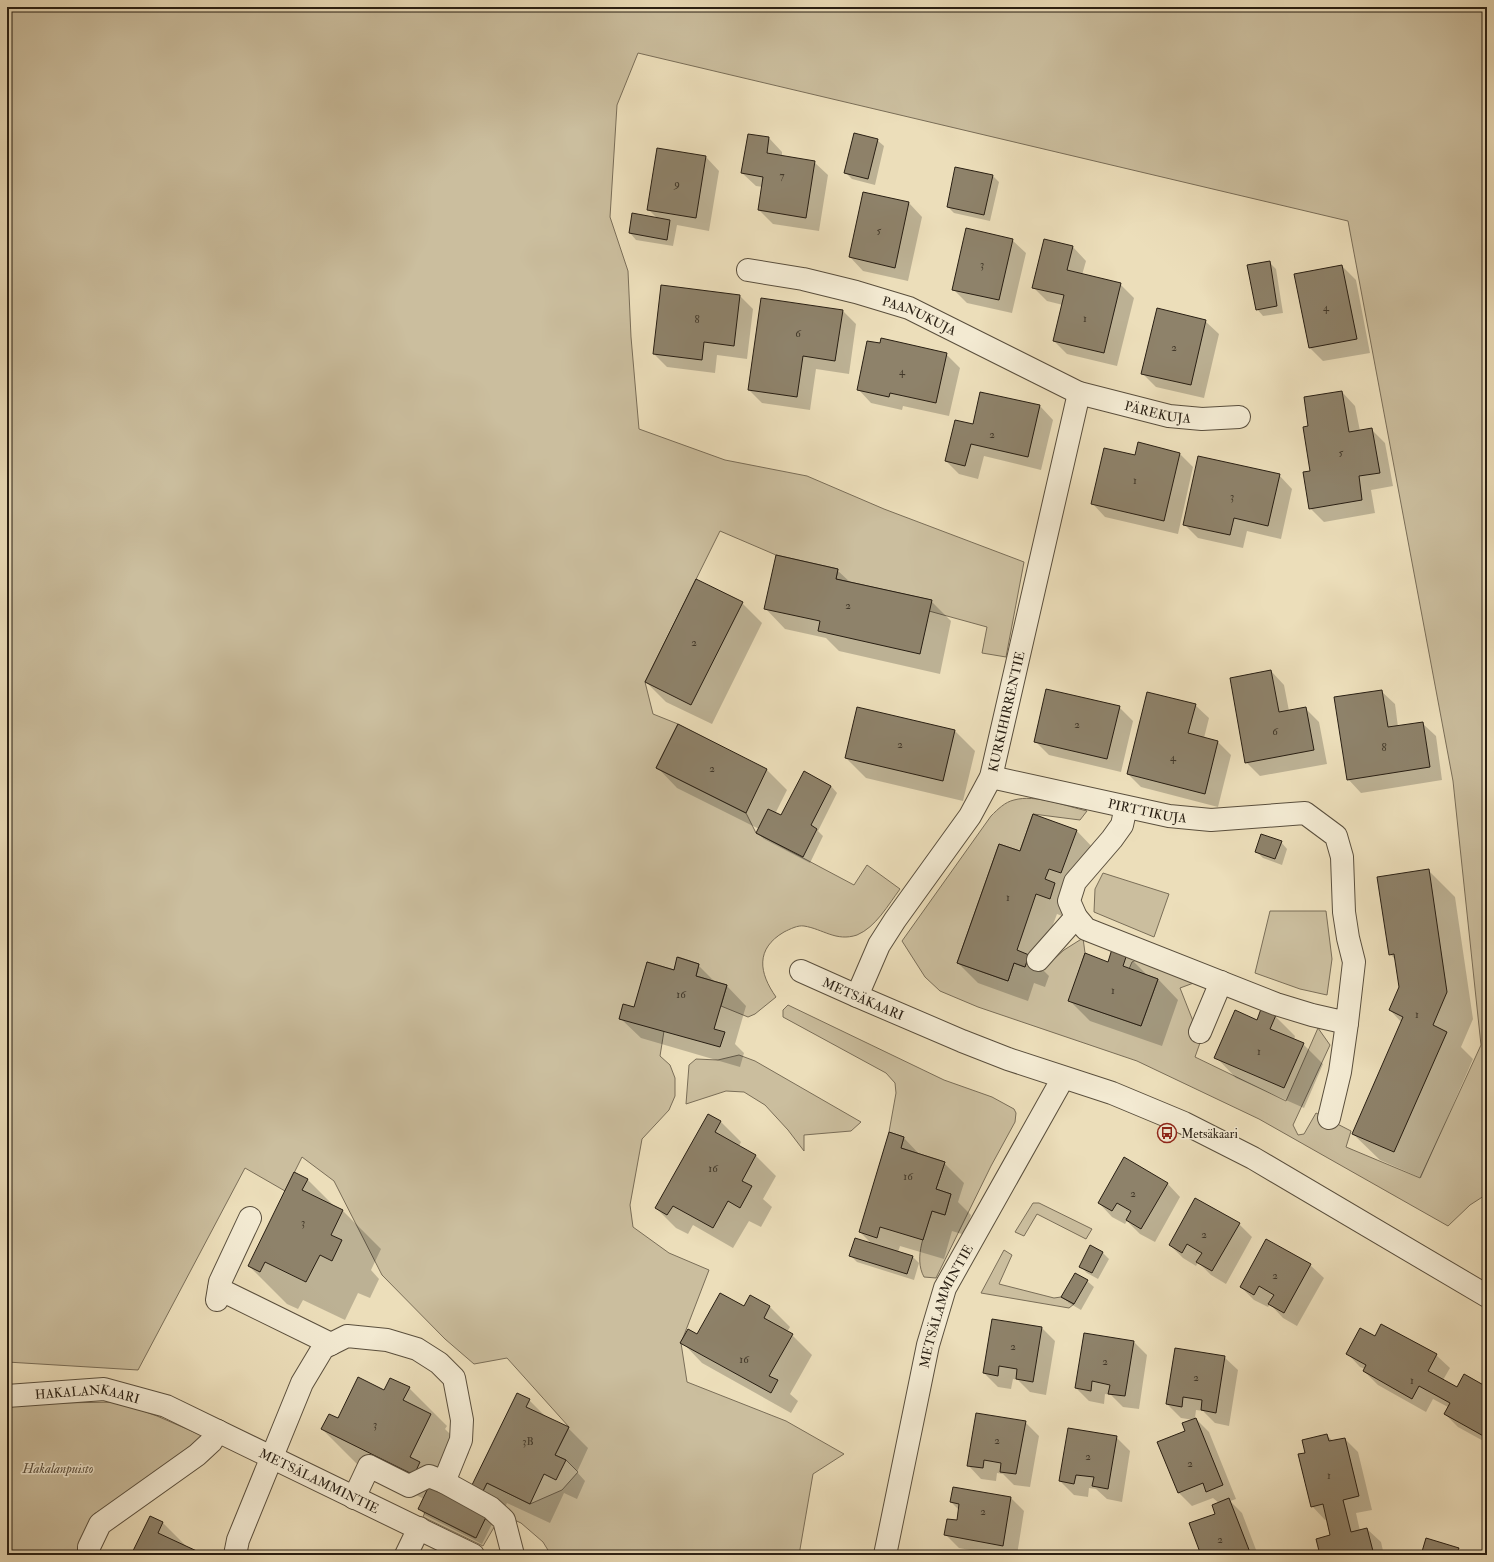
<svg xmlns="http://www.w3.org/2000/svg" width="1494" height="1562" font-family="'IM FELL Double Pica',serif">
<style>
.green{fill:#cbbe9e;stroke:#7a6e58}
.shadow{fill:#0003}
.building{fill:#8e826a;stroke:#291f13}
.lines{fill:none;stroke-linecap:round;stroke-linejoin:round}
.minor-casing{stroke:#5a4f3d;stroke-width:24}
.minor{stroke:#f3ead2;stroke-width:22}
.labels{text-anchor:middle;stroke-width:3;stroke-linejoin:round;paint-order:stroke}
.number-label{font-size:11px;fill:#423829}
.street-label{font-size:13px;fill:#291f13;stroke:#f3ead2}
.poi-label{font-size:13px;fill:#291f13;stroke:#f3ead2;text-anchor:start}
.park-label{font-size:13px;font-style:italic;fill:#5a4f3d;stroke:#f3ead2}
</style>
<rect width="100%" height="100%" fill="#ecdeba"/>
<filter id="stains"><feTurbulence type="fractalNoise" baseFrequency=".005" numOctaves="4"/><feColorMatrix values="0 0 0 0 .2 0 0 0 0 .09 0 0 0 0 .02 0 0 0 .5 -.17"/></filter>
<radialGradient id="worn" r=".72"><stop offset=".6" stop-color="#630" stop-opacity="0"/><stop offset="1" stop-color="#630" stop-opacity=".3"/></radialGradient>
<path class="green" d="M7,7h1480v1187l-17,11 -22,21 -189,-107 -122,-58 -159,-54 -38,-16 -15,-14 -23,-36 89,-125c7,-7 14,-14 23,-16 21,-6 52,6 73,11l-7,9 -47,-6 -13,37 -21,-7 -42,119 51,18 6,-18 11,4 4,-12 16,12 19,-17 19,-12 2,15 -16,48 72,25 17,-47 -29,-10 3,-7 6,-3 61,22 -19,7 13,33 -3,8 11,11 -6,17 91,44 32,-73 12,17 -37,80 5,10 6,-1 12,-21 35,18 -5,16 74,31 61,-133 -28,-264 -105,-560 -710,-168 -21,52 -7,112 18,54 3,66 8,92 86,31 82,16 77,33 140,53 -18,95 -24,-4 5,-26 -58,-16 2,-11 -95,-21 2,-10 -62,-14 -56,-24 -75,151 8,32 25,10 -22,44 90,45 10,20 98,52 13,-20 33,24c-12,16 -24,38 -43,46 -21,7 -34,-6 -53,-9 -6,-1 -14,3 -20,6 -29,17 -25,41 -8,65l-21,17 -7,3 -27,-11 6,-21 -31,-9 3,-12 -21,-7 -4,13 -27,-8 17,69 -4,25 10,9 5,13v18l-6,14 -27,29 -12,66 3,22 36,26 40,17 -28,73 6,39 99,39 58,33 -31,20 -14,81h-248l-8,-13 -22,-19 -11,-5 -28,-25 5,-10 43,21 32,-14 16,-18 -12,-12 -11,-5 14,-28 -62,-69 -33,6 -29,-25 -63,-64 -48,-94 -32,-24 -17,34 -40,-23 -107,202 -131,-8z
M1103,873l66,21 -15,43 -60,-25 1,-23z
M1270,911h56l6,48 -5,36 -27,-6 -45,-16z
M788,1005l156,75 48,17 22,12 2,4 -1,9 -24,44 -55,112 -12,-1c-11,-20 2,-46 8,-66l13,4 6,-21 -15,-5 9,-27 -44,-14 3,-11 -15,-5 7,-39 -1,-10 -9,-10 -103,-56v-7z
M739,1055l16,6 106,61 -10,9 -47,4v16l-16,-21 -23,-25 -21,-13 -18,-1 -40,13 3,-39 7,-6 22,1z
M1033,1203h6l53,26 -6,10 -49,-25 -13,22 -9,-4z
M1004,1250l8,5 -13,29 55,14 7,-1 13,7 -5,4 -88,-15z
M118,1402l39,14 46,20 -69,54 -40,24 -14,41h-73v-148l50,-4z
M425,1512l50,26 10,-19 11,5 -13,22 -60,-29z"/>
<path class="shadow" d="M748,135l21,3 13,14v5l32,5 14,13 -9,56 -46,-7 -14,-14 4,-23 -7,-1 -14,-13z
M877,140l7,6 -9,39 -23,-6 -7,-7z
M706,157l13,14 -10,60 -32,-6 -4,21 -37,-6 -6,-7 27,-15 -9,-9z
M992,175l7,7 -9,39 -36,-8 -6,-6z
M864,193l45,10 13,14 -14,64 -45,-10 -13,-14z
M1012,240l14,13 -14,60 -45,-10 -14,-14z
M1073,247l13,14 -4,14 38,9 14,14 -17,68 -50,-12 -13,-13 9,-36 -16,-4 -14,-14z
M1269,262l7,7 7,44 -20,3 -6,-7z
M1342,266l14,14 14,73 -47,8 -13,-13 -14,-73z
M740,296l13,13 -6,50 -30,-4 -2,18 -48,-6 -13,-13z
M842,310l14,14 -7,50 -33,-5 -6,41 -48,-7 -13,-13z
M1205,321l14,13 -15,64 -48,-11 -14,-14z
M881,345l65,9 14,14 -11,48 -46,-10 -1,4 -31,-7 -13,-14z
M1342,392l13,14 5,25 12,-1 13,13 8,43 -22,4 4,23 -51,9 -14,-14 1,-36z
M981,393l59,13 13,14 -12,50 -57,-14 -6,23 -19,-5 -13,-13 27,-36z
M1180,454l13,13 -15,67 -73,-17 -13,-14z
M1279,475l13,14 -11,50 -34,-8 -4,17 -45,-10 -14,-14z
M837,570l14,13 80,18 20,20 -11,53 -101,-23 -13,-13 -41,-9 -20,-21z
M742,603l20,20 -50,101 -46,-22 -20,-20z
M1271,671l13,14 5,26 16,-3 14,14 8,42 -67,12 -14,-14z
M1381,691l14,13 3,23 24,-4 14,13 6,44 -81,13 -13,-14z
M1195,705l14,13 -5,20 14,4 13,13 -13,52 -77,-20 -13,-13z
M1119,707l14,14 -12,51 -72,-17 -14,-14z
M858,708l97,23 20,20 -12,50 -97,-23 -20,-20z
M678,726l89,44 20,20 -12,24 7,3 22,-44 27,13 6,7 -19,38 5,5 -13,27 -46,-24 -7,-6 2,-4 -82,-41 -20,-21z
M1076,830l20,21 -26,68 -13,-5 -19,51 11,11 -4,11 -11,-4 -6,18 -50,-18 -20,-20 62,-111z
M1281,842l6,7 -5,16 -19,-7 -7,-7z
M1428,870l27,27 18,122 -12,28 12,12 -52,119 -41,-18 -27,-26 49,-111 -12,-13 10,-23 -4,-27 -6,-6z
M1127,955l20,20 11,4 20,21 -16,46 -72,-25 -20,-20 38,-38z
M698,965l18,18 10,2 20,21 -11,38 9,9 -4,14 -99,-29 -21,-20 15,-9 39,-38z
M1275,1016l20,20 -1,4 9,4 20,20 -19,44 -68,-30 -20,-21 41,-36z
M709,1115l12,7 20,20 -2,4 17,10 20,20 -13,23 9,8 -11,20 -12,-6 -16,27 -40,-23 -5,9 -12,-6 -20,-20z
M889,1134l15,4 17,18 23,7 20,20 -6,19 13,13 -6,20 -13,-4 -8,28 -44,-13 -2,6 14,4 7,7 -5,17 -57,-18 -6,-6 21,-12 -12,-12z
M307,1179l28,28 8,4 38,38 -10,21 8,9 -9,19 -12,-5 -13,27 -42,-20 -5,9 -11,-5 -38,-38z
M1167,1183l13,14 -25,45 -15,-8 -13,-13 -2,3 -13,-7 -13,-14z
M1239,1224l13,13 -26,47 -15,-9 -13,-13 -2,4 -13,-8 -13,-13z
M1091,1246l12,7 6,6 -11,20 -11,-6 -7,-7z
M1310,1265l14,13 -27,48 -14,-8 -13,-14 -2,3 -14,-7 -13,-13z
M1087,1281l7,6 -13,23 -12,-7 -7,-6z
M770,1307l20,20 -3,5 5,3 20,20 -22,39 8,7 -7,12 -89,-50 -20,-21 16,-7 47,-27z
M1042,1328l13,13 -9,54 -16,-3 -12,-12 -5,-1 -2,10 -13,-2 -14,-14z
M1375,1338l61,17 14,13 -7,12 15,8h29v55l-29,-16 -13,-13 3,-7 -15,-8 -7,13 -48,-27 -14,-14 1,-2 -5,-2 -13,-14z
M1134,1342l13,13 -8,54 -16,-2 -12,-12 -6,-1 -1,10 -15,-3 -13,-13z
M1224,1357l14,13 -9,56 -14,-3 -12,-12 -7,-1 -1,8 14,14 27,67 -6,2 12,12 16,42h-56l17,-52 -6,-5 -21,8 -14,-14 9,-60 7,-12 -13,-2 -14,-14z
M409,1388l38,38 -2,3 24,24 -20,39 45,28 -12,24 -57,-29 -6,-7 5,-9 -64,-32 -38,-38 62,-38z
M529,1400l18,18 21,10 20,20 -11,24 8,9 -8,18 -13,-6 -14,30 -43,-20 -4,9 -31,-25z
M1025,1422l14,14 -9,51 -16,-2 -11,-11 -6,-1 -1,8 -15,-2 -13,-14z
M1326,1435l7,6 12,-2 13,13 14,58 -16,3 4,18 7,-2 14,13 3,13h-63l11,-19 -4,-17 -3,1 -13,-14 -6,-53z
M1116,1437l14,14 -8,51 -15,-3 -11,-10 -7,-1 -1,9 -14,-2 -14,-14z
M1011,1498l13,13 -7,44h-20l-38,-7 -13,-13 12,-13 1,-12 -8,-8z
M151,1517l12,6 24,24 15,8h-70z
M1458,1549l6,6h-42z"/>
<path class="building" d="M854,133l24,6 -10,40 -24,-6z
M748,134l21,3 -2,16 48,8 -9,57 -48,-8 5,-33 -22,-4z
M657,148l49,8 -10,62 -49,-8z
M955,167l38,8 -9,40 -37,-8z
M863,192l46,10 -14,66 -46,-11z
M632,213l38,7 -3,20 -38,-7z
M966,228l47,11 -14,61 -47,-10z
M1044,239l29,7 -6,24 54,13 -17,70 -51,-12 11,-46 -32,-7z
M1270,261l7,45 -21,4 -9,-45z
M1342,265l15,74 -48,9 -15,-74z
M661,285l79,10 -6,51 -30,-4 -2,18 -49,-6z
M761,298l82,12 -8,51 -32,-5 -6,41 -49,-7z
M1157,308l49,12 -15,65 -50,-11z
M881,338l66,15 -11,50 -46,-10 -1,4 -32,-7 10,-49 13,2z
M1342,391l7,41 23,-4 8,45 -21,3 3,24 -53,9 -6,-37 7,-1 -7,-44 5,-1 -4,-29z
M980,392l60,13 -12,52 -57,-13 -6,22 -20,-5 10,-41 18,4z
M1138,442l42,11 -16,68 -73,-17 13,-56 31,7z
M1198,456l82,18 -12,52 -34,-8 -4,17 -47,-10z
M776,555l62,14 -2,10 96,21 -12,54 -102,-23 2,-10 -56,-12z
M696,579l47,23 -52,103 -46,-23z
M1271,670l8,42 27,-5 8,43 -69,13 -15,-85z
M1046,689l74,17 -13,53 -73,-17z
M1382,690l6,37 35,-5 7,45 -83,13 -13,-83z
M1147,692l49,12 -8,29 30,8 -13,53 -78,-20z
M857,707l98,23 -12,51 -98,-23z
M678,724l89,45 -21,44 -90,-45z
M804,771l27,15 -20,39 6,4 -14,28 -47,-24 12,-24 13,6z
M1033,814l44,16 -16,43 -12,-4 -4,10 10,4 -5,16 -14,-5 -19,56 12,5 -4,12 -11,-4 -6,18 -51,-18 42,-119 21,7z
M1261,834l21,7 -7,18 -20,-7z
M1429,869l18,123 -14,33 14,7 -53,120 -42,-18 51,-117 -14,-7 10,-23 -5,-33 -5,1 -12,-78z
M1112,949l15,5 -4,12 35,13 -17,47 -73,-25 17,-48 23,9z
M677,957l22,7 -3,12 31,9 -13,44 11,3 -5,15 -101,-28 4,-15 11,3 13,-45 27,8z
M1261,1009l15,6 -6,14 34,14 -20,45 -70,-30 21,-48 22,10z
M708,1114l13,7 -6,11 41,23 -14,26 10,5 -12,22 -12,-7 -15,27 -40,-22 -6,9 -12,-7z
M889,1132l15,5 -3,11 44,14 -9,27 15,5 -6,21 -13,-4 -9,29 -43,-13 -3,11 -18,-6z
M1124,1157l44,26 -27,46 -15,-9 5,-9 -14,-8 -5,8 -14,-8z
M294,1172l14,7 -6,11 41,20 -12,25 11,5 -10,21 -12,-6 -14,27 -41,-20 -5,10 -12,-6z
M1195,1198l45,25 -28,48 -16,-9 6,-9 -15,-9 -5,9 -13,-8z
M855,1238l58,18 -6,18 -58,-18z
M1266,1239l45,25 -27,49 -16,-9 6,-9 -15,-9 -5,9 -14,-8z
M1090,1245l13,7 -11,21 -13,-6z
M1075,1273l13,7 -14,24 -13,-7z
M720,1293l24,13 6,-11 20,11 -6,12 29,16 -24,42 9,4 -7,13 -91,-50 8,-14 9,5z
M992,1319l50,8 -9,55 -17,-3 1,-10 -18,-3 -1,10 -15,-3z
M1381,1324l56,30 -9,17 29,16 7,-13 23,13v51l-43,-24 6,-11 -31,-17 -7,13 -49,-28 3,-6 -20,-11 14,-26 15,8z
M1084,1333l50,8 -9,55 -17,-2 2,-9 -18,-4 -1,10 -16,-3z
M1175,1348l50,8 -9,57 -15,-3 1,-10 -19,-3 -1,10 -16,-3z
M358,1377l26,13 6,-12 20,9 -7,13 28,14 -21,43 10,5 -6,13 -93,-46 8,-15 9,4z
M517,1393l13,6 -4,8 43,20 -14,28 11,5 -10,20 -12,-6 -14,30 -43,-21 -5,10 -11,-6z
M976,1413l50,8 -10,53 -16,-2 1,-9 -17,-3 -1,8 -16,-2z
M1196,1418l27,67 -17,7 -3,-9 -25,10 -21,-51 28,-11 -3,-8z
M1068,1428l49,8 -9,53 -16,-3 2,-9 -18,-2 -2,9 -15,-3z
M1327,1434l2,7 16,-3 14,58 -16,4 8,32 16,-4 7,27h-54l-4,-16 14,-4 -7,-31 -12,3 -13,-53 7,-1 -3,-13z
M430,1484l58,29 -12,25 -58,-29z
M953,1487l58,10 -8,49 -59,-11 3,-16 10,1 2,-16 -9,-2z
M1229,1498l22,57h-50l-12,-32 26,-9 -3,-9z
M150,1516l13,6 -5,11 43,20 -2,2h-68z
M1426,1538l33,10 -3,7h-35z"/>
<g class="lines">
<g class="minor-casing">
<g id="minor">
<path id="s1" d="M748,270l55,9 53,13 53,16 170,85 90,23 33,3 37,-2"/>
<path id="s2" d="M991,777l178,39 42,4 94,-7 31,23 6,21 2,55 4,26 6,24 -7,61 -35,-8 -36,-11 -190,-75 -10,-12 -7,-16 6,-19 37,-43 10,-14 4,-18"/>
<path d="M1038,960l38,-43"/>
<path id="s3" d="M801,971l56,25 105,45 46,18 104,34 72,30 69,35 234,138"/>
<path id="s4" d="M857,996l22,-51 16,-25 75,-104 21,-39 88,-384"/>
<path d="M1200,1032l21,-50"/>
<path d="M1329,1118l11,-46 7,-49"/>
<path d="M219,1289l112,55"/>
<path d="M217,1300l3,-18 30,-64"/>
<path id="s5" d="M7,1396l97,-7 62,17 307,149"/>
<path d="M354,1498l15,-32 40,20 20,-10 15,6"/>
<path d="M89,1555v-8l11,-23 97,-69 14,-13 7,-11"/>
<path d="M235,1555l3,-15 64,-157 21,-35 24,-12 40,4 30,9 22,14 15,15 8,42 -1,20 -17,42 47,26 13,12 9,35"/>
<path d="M406,1555l13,-27"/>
<path id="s6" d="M885,1555l43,-210 17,-57 118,-210"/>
</g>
</g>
<use href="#minor" class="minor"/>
</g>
<defs>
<g id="bus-ring" transform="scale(1)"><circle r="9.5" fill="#f3ead2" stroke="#8f2418" stroke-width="1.5"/><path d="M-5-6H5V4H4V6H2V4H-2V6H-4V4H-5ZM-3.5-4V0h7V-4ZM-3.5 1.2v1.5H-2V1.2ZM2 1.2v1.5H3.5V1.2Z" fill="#8f2418"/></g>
</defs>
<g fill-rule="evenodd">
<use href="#bus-ring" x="1167" y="1133"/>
</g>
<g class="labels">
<g class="number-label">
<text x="782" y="179">7</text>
<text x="677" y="187">9</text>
<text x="879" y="234">5</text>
<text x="982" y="268">3</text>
<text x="1326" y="311">4</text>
<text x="1085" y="322">1</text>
<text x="697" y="323">8</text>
<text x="798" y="337">6</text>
<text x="1174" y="351">2</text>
<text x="902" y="375">4</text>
<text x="992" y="438">2</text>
<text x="1341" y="456">5</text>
<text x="1135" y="484">1</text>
<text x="1232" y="500">3</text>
<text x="848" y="609">2</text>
<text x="694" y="646">2</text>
<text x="1077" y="728">2</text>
<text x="1275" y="735">6</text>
<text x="900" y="748">2</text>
<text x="1384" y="751">8</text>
<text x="1173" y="761">4</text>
<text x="712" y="772">2</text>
<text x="1008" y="901">1</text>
<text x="1113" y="994">1</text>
<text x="681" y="998">16</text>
<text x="1417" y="1018">1</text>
<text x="1259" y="1055">1</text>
<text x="713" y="1172">16</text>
<text x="908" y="1180">16</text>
<text x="1133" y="1197">2</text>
<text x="303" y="1226">3</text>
<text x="1204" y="1238">2</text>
<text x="1275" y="1279">2</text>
<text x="1013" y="1350">2</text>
<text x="744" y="1363">16</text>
<text x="1105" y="1365">2</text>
<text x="1196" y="1381">2</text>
<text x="1412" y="1384">1</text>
<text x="375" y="1428">3</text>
<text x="997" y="1444">2</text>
<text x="528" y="1445">3B</text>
<text x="1088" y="1460">2</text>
<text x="1190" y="1467">2</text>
<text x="1329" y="1479">1</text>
<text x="983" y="1515">2</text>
<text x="1220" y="1543">2</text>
</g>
<g class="street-label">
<text dy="5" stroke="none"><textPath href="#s1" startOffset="178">PAANUKUJA</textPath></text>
<text dy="5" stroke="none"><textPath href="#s1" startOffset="437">PÄREKUJA</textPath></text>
<text dy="5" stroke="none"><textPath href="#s4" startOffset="325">KURKIHIRRENTIE</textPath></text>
<text dy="5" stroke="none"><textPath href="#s2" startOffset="160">PIRTTIKUJA</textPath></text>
<text dy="5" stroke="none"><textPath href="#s3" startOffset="68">METSÄKAARI</textPath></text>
<text dy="5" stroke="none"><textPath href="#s6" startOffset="257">METSÄLAMMINTIE</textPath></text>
<text dy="5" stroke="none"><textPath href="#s5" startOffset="81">HAKALANKAARI</textPath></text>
<text dy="5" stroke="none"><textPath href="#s5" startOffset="332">METSÄLAMMINTIE</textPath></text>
</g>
<g class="poi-label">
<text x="1181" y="1138">Metsäkaari</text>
</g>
<g class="park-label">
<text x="58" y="1473">Hakalanpuisto</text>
</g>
</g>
<rect width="1494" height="1562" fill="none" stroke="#ecdeba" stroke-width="24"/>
<rect x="8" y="8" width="1478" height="1546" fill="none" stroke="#291f13" stroke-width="2"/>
<rect x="12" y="12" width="1470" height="1538" fill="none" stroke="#291f13"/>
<rect width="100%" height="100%" filter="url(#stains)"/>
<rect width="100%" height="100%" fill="url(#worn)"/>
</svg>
